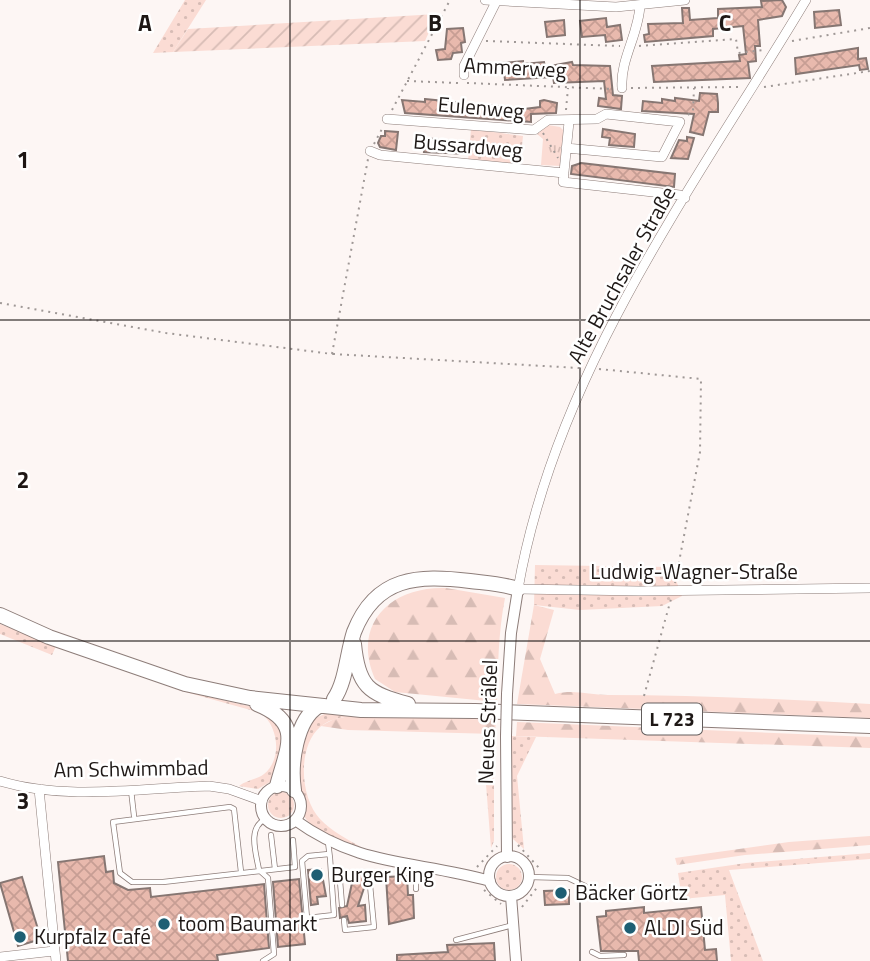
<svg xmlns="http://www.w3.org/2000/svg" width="870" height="961" font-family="'Titillium Web',sans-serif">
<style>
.grass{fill:url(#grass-dots)}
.forest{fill:url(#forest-firs)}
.park{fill:url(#park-tufts)}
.garden{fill:url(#garden-furrows)}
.building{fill:url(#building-cross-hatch);stroke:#867672;stroke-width:2}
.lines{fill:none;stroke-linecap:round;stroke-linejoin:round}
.service-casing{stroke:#8d7d79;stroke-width:6}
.minor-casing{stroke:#8d7d79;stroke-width:10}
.tertiary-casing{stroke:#8d7d79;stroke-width:12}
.primary-casing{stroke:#8d7d79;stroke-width:16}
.path{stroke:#9f9896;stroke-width:2;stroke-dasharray:2 5;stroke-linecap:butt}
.service{stroke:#fff;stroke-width:4.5}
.minor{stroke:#fff;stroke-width:9}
.tertiary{stroke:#fff;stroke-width:10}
.primary{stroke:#fff;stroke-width:14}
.tertiary-bridge-casing{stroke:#8d7d79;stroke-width:12;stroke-linecap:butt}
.tertiary-bridge{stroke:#fff;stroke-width:10}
.grid{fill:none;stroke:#1e1816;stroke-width:2;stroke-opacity:0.55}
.poi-dot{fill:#1e5e73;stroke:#fff;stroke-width:2.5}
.labels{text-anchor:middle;stroke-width:5;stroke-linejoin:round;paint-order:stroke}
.shield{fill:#fff;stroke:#625d5c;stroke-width:2}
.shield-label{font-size:19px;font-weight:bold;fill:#1e1816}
.street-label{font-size:21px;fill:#1e1816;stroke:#fff}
.poi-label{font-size:21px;fill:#1e1816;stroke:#fff;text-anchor:start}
.grid-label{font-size:23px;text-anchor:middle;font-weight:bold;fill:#1e1816;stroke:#fff;stroke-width:5;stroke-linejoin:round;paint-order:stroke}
</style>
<defs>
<pattern id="grass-dots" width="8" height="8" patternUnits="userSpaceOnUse" patternTransform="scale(1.75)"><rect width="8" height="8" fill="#fbdcd4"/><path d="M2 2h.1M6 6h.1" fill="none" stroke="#d7bcb5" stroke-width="1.8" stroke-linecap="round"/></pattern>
<pattern id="forest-firs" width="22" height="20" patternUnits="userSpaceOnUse" patternTransform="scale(1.75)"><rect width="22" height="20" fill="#fbdcd4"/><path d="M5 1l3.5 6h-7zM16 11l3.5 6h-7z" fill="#d7bcb5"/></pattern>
<pattern id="park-tufts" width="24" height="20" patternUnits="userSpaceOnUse" patternTransform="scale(1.75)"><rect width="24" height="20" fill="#fbdcd4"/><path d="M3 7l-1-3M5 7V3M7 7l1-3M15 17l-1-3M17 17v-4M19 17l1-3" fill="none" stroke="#d7bcb5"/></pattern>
<pattern id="garden-furrows" width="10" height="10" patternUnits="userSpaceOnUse" patternTransform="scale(1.75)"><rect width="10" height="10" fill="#fbdcd4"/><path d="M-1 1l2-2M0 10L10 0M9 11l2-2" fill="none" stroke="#d7bcb5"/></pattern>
<pattern id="building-cross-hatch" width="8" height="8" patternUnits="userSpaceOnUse" patternTransform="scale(1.75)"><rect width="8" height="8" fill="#e8b9ad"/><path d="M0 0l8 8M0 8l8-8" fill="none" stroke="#c79e94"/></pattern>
</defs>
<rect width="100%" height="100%" fill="#fdf6f4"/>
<path class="grass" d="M185,0h21l-33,52 -20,1z
M471,129l52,7 -3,29 -52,-4z
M535,565l136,2 11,29 -20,10 -82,4 -46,-5z
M0,624l56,22 -4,9 -52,-21z
M171,688l90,21 18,13 5,24 -9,33 -17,10 -19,-3c8,-6 17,-6 25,-12 19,-15 14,-48 -3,-61z
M329,712l27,3c-13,2 -25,3 -36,12 -23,20 -20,71 0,92 11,12 27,20 41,28 -20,0 -49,-16 -59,-34 2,-13 -6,-20 -6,-32 0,-18 6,-44 13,-60z
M482,733l12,3v105l-3,7z
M511,736l25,1 -19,39 7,73 -11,-10 -3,-12z
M268 805a13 13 0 1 1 26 0a13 13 0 1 1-26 0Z
M870,853v6l-141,11 34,91h-32l-6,-66 -43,4 -4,-26 68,-10z
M496 877a13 13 0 1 1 26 0a13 13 0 1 1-26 0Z"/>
<path class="forest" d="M446,588l59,10c-7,36 -7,69 -8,104l-102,-10 -20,-13c-24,-55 16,-93 71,-91z
M534,605l20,5 -14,49 15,35c19,-5 34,1 53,1 87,0 174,4 262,9v14l-353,-14z
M356,715l140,5 -1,14 -147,-4 -27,-4 13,-7z
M517,722l353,15v11l-354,-12z
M870,836v9l-125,10 -68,10 -2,-7 114,-16z"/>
<path class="park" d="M548,125l12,2 4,4 -3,35 -20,-1 2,-26 -6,-5z"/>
<path class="garden" d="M437,14l-12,27 -252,11 15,-23z"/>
<path class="building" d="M782,0l4,7 -4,9 -24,4 2,26h-5l1,15 -8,1 2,16 -96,4 -2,-16 88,-5 -1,-6 7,-1 -3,-28 -30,3v7l-68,6 -1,-7 5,-1 -1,-10 35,-1 -1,-15h7l1,12 28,-2v-9l44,-2 -1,-6z
M839,10l2,15 -26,3 -1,-16z
M606,18l1,9 13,-2 2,15 -16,2 -1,-7 -23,2 -2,-16z
M564,20l1,15 -18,2 -2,-15z
M463,28l2,14 -4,1 1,9 -9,1 -2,6 -13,1 -2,-10 9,-1 2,-20z
M858,48v11l8,-1 2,11 -8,1 -1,-5 -63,9 -1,-16z
M523,61v3l21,-2 1,5 27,-5 1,3 37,1 3,29 9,1 -1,13 -23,-3 1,-8 7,1 -2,-18 -50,2 -1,-6 -48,3 -2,-17z
M700,93l17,1 1,9v9h-9l-6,23 -13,-3 4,-18 -52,-3 1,-10 19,2v-4l13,2v-3l24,3z
M425,99l99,10 16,-2v-6l4,-1 13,3 -1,10 -25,1v8l-126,-9 -3,-13 23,2z
M603,129l32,5 -1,13 -25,-2 1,-7 -8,-1z
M385,131l13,1 -2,18 -16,-3 -2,-4 3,-7h4z
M687,137l7,1 -6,21 -17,-1 8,-18 8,1z
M426,138l43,5 -1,11 -44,-2z
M581,163l94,11 -1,13 -103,-13 1,-8z
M104,856l2,16 7,-1 1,12 14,7 22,-2 1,9 113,-13 5,64 -52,7 1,6h-150l-10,-99z
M321,869l5,27 -9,1 1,7 -7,1 -3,-35z
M369,873l-11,33 7,-1 1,16 -17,2 -2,-7 -7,2 -1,-10 8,-2 7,-32z
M407,876l1,19h5l1,23 -25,6 -3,-47z
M22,877l19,62 -23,7 -18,-63z
M299,879l6,65 -27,3 -5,-65z
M569,890v14l-24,1 -1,-14z
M644,907v6l57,-6 4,43 11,-1 1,12h-78l-1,-10h-37l-4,-34 9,-1v-5z
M494,943l1,18h-98v-6l51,-3 -1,-7z"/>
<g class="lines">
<g class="service-casing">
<path id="service" d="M131,790l3,26
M271,835l4,34
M328,842l2,16 4,57 -27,3 -5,-57 6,-5 21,-2
M416,867v22
M241,872l-7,-63 -4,-2 -117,15 7,51 12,9h31l132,-15 -2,-27
M529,877l39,1 17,8
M340,881l2,24
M344,920l1,10 29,-3 -4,-42
M456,940l57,-15
M592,952l8,4 24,-1
M263,961l11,-7 -6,-76 -9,-8c-3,-17 -12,-43 7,-51"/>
</g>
<g class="minor-casing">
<path id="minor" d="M485,0l131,7 69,-7
M806,0c-112,187 -250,370 -288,589l122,2 230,-3
M464,75v-9l33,-66
M622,88c-2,-29 17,-54 18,-83
M387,119l147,11 14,-10 49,-1 9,-5 74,8 -18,35 -96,-9
M569,122l-6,60 117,13 5,3
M370,151l10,4 184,18
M0,781c66,20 141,7 209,5l20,3 33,12
M39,789l17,172
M0,957l54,-6"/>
</g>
<g class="tertiary-casing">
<path id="tertiary" d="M507,694l4,-61 7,-44
M506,736l1,121
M261 806a20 20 0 1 1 40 0a20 20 0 1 1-40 0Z
M295,820c66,48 122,40 195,61
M489 876a20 20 0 1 1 40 0a20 20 0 1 1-40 0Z
M511,896l5,65"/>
</g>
<g class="primary-casing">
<path id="primary" d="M0,615l49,22 136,47 65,14 111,12 114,1 395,15
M354,644c4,42 14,50 54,60
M334,699c12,-17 13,-46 20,-67 22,-56 64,-57 116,-51 16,2 33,3 48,8
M257,704c47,19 30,43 20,82
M294,790c-4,-25 2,-71 25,-84"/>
</g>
<path class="path" d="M486,41l134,5
M792,41l78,-13
M639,46l97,-7 2,14 26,-3
M407,81l51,2
M467,83l145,6
M764,87l106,-16
M631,88l110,-1
M392,110l58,-110
M566,110l2,-22
M688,115l5,-4 1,-23
M543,133l15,25
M374,144l9,-17
M0,303l166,30 166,21 36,-195
M333,354l246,14
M599,369l102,10 -1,73 -25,131
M644,696l27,-97
M518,845l22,24
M477,867l20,-21
M484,890l17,14
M522,907l17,-22"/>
<use href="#service" class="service"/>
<use href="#minor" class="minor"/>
<use href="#tertiary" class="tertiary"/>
<use href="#primary" class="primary"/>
<g class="tertiary-bridge-casing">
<path id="tertiary-bridge" d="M506,736l1,-42"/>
</g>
<use href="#tertiary-bridge" class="tertiary-bridge"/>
</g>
<path class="grid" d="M290,0v961M580,0v961M0,320h870M0,641h870"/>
<g class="poi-dot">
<circle cx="317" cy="875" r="7"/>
<circle cx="561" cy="893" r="7"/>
<circle cx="164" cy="924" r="7"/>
<circle cx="630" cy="928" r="7"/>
<circle cx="20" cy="937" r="7"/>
</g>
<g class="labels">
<rect class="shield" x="642" y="703.5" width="60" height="31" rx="5"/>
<g class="shield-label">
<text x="672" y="726">L 723</text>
</g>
<g class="street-label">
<text transform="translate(515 68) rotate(3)" y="7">Ammerweg</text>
<text transform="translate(481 108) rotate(5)" y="7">Eulenweg</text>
<text transform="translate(468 146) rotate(5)" y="7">Bussardweg</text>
<text transform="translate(622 275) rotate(-61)" y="7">Alte Bruchsaler Straße</text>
<text x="694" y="579">Ludwig-Wagner-Straße</text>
<text transform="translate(488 722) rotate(-88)" y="7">Neues Sträßel</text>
<text transform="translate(131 769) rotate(-1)" y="7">Am Schwimmbad</text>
</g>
<g class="poi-label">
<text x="331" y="882">Burger King</text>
<text x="575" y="900">Bäcker Görtz</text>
<text x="178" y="931">toom Baumarkt</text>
<text x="644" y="935">ALDI Süd</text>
<text x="34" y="944">Kurpfalz Café</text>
</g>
</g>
<g class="grid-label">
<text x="145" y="31">A</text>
<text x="435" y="31">B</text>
<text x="725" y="31">C</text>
<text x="23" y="168">1</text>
<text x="23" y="488">2</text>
<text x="23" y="809">3</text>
</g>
</svg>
